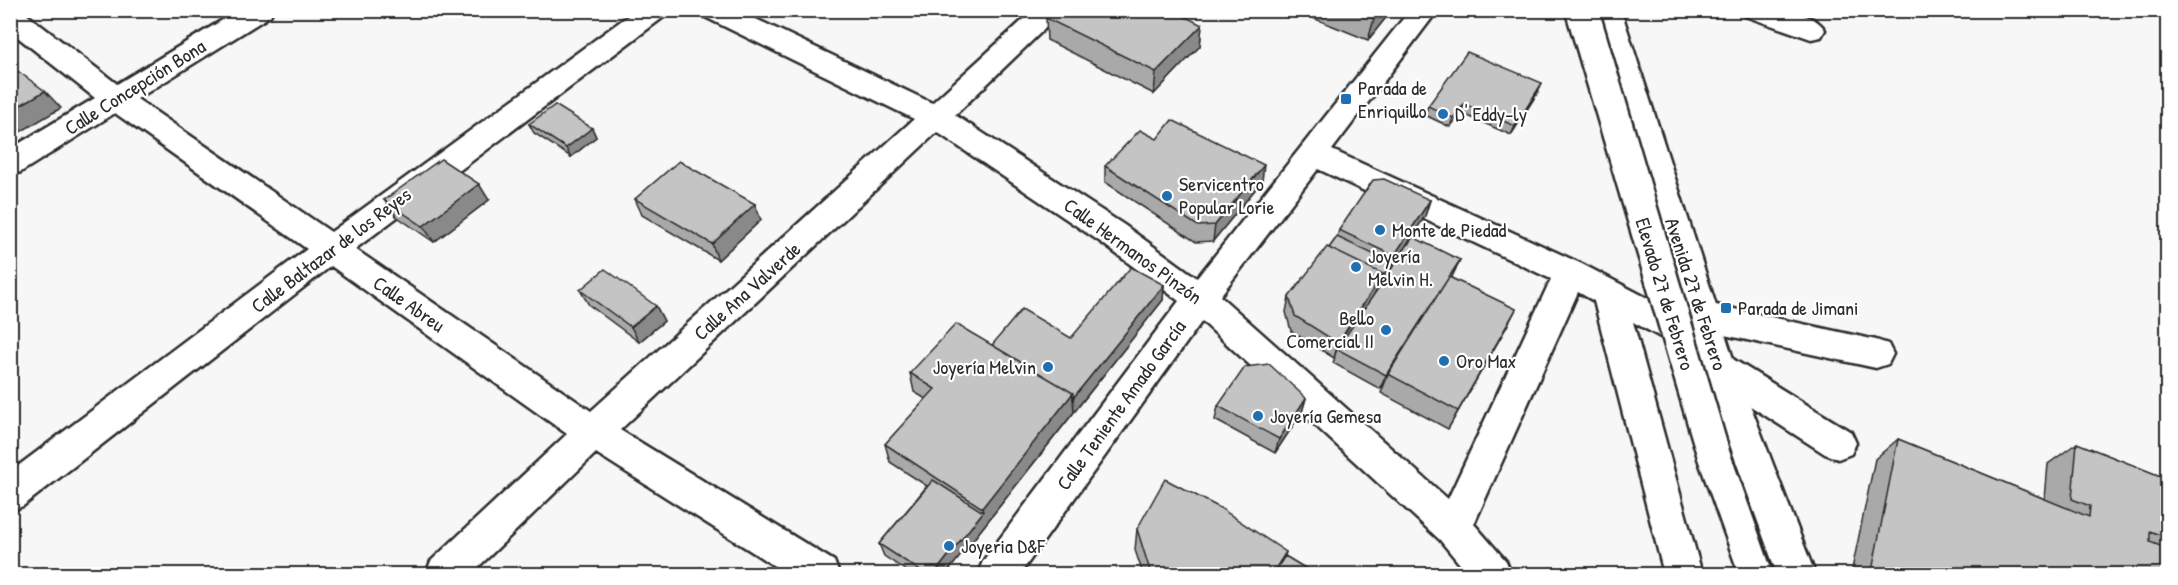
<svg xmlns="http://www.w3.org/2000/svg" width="2178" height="585" font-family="'Patrick Hand',sans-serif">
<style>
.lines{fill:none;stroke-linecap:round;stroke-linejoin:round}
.minor-casing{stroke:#2b2b2b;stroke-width:5}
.major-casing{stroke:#2b2b2b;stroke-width:5}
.minor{fill:#fff;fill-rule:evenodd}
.major{fill:#fff;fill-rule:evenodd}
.highway-bridge-casing{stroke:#2b2b2b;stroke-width:37;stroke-linecap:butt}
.highway-bridge{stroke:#fff;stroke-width:32}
.wall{fill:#a9a9a9;stroke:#2b2b2b;stroke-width:1.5}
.shaded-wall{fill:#898989;stroke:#2b2b2b;stroke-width:1.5}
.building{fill:#c4c4c4;stroke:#2b2b2b;stroke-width:1.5}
.poi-dot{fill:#1f6fb2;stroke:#fff;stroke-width:2}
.labels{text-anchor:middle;stroke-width:4.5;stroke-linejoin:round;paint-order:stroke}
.street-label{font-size:20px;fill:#2b2b2b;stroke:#fff}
.poi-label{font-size:20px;fill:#2b2b2b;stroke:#fff;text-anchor:start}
</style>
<rect width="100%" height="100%" fill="#f7f7f7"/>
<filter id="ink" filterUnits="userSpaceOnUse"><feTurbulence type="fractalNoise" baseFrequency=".0167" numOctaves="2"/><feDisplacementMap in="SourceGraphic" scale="12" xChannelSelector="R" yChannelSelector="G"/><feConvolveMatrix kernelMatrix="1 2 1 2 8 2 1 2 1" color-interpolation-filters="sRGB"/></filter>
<g filter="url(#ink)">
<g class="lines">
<g class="minor-casing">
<path id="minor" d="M10,10h11l96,74 122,-74h34l-3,6 -133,83 194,133 305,-222h32l-3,6 -310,233 236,162 323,-292 -211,-103 -3,-6h37l195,93 102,-93h30l-109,105 169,110 73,53 213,-268h28l-106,140 250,114 96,50 24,-12 174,38 12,4 5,10 -5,10 -12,4 -170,-37 -3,1 28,26 120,74 5,11 -5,11 -13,5 -13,-5 -118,-76 -41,-38 -33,-18 69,252h-38l-70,-273 -16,-9 -104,232 32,37 5,13h-43l-28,-34 -238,-219 -182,253h-42l5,-13 196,-260 -77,-58 -165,-111 -317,298 214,131 5,13h-52l-191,-121 -125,121h-45l5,-13 136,-127 -236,-168 -308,240 -13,5v-39l297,-223 -192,-136 -94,59 -11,3v-26l85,-51 -85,-67zM1318,169l233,110 -103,220 -228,-203z
M1742,10c22,0 70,-2 83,20l-4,7 -10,2 -66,-23z"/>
</g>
<g class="major-casing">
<path id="major" d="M1594,10h27l115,358 79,206h-38l-75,-206z"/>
</g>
<use href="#minor" class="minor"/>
<use href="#major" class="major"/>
<g class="highway-bridge-casing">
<path id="highway-bridge" d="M1582,10l132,446 42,118"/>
</g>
<use href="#highway-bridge" class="highway-bridge"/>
</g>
<path class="wall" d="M1293,10h99l-24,30z
M1046,18l156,7 -2,21 -46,48 -107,-54z
M1538,92l-27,43 -50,-22 -11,14 -25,-12 3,-9z
M529,124l63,4 4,9 -25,20 -37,-24z
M1157,139l105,42 -49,60 -17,1 -91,-60v-16z
M635,199l126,21 -43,40 -76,-45z
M384,200h105l-55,42 -38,-26z
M1430,200l-5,16 -45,69 80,-25 -9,18 65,31 -10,19 -58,101 -67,-36 5,-13 -6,9 -47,-26 2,-6 -1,1 -43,-27 -5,-19 3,-15 40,-49 8,-11 2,-7z
M1164,285l-1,15 -217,274h-35l-27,-18 -5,-12 48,-58 -37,-24 -5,-18 41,-45 -12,-7 -4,-19 82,-28 79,-7z
M580,290l76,16 8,15 -25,21 -50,-37z
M1306,398l-4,14 -27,41 -60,-33 3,-14z
M1898,439l147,60 3,-35 29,-21 91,36v62l-8,5 8,28h-317l24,-115z
M1137,529l149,23 -1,4 30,18h-172l-8,-24z"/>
<path class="shaded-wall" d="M1380,10h12l-24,30 6,-21z
M1202,25l-2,21 -46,48 2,-22z
M1542,83l-4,9 -27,43 4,-9z
M45,91l16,17 -51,30v-27z
M1464,104l-3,9 -11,14 3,-9z
M592,128l4,9 -25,20 -5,-9z
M1264,165l-2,16 -49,60 2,-16z
M479,184l10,16 -55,42 -11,-16z
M1430,200l-5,16 -86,134 -2,-1 -3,9 4,-15 45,-69 9,-11 2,-7z
M755,204l6,16 -43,40 -6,-16z
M1460,260l-7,15 -64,100 -1,-1 -2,6 -6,9 6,-14z
M1164,285l-1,15 -89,112 -1,-14z
M656,306l8,15 -25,21 -8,-15z
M1516,309l-10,19 -58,101 10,-18z
M1073,393l1,19 -128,162h-12l49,-62 -1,-4z
M1306,398l-4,14 -27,41 4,-14z"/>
<path class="building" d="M1054,10h118l30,15 -46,47 -110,-54z
M1353,10h27l-6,9z
M1467,52l75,31 -27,43 -51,-22 -11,14 -25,-12z
M15,69l30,22 -35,20v-40z
M555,105l37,23 -26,20 -37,-24z
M1172,120l92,45 -49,60 -17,1 -93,-60 35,-36 17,9z
M441,159l38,25 -56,42 -39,-26z
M679,161l76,43 -43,40 -77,-45z
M1384,179l46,21 -36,56 -55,-26 34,-50z
M1337,237l55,26 -12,18 3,-7 -54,-26z
M1413,237l47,23 -74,115 -49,-26z
M1327,247l56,27 -45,69 -43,-27 -6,-19z
M1131,267l33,18 -91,113v-5l-81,-48 30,-36 49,29z
M605,269l51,37 -25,21 -51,-37z
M1449,277l67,32 -58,102 -70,-37z
M956,324l117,69 -91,115 -97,-64 50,-55 -25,-16z
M1269,364l37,34 -27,41 -61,-33 27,-39z
M1898,439l191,78 1,-11 -18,-7 5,-56 91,36v59l-18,-7v11l18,7v25h-289l-7,-3z
M1165,479l55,29 66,44 -14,22h-121l-14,-45z
M933,480l50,32 -49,62h-9l-46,-30z
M1285,556l30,18h-42z"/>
</g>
<g class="poi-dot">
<rect x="1340" y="93" width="12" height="12" rx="3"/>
<circle cx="1443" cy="114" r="6"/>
<circle cx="1167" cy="196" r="6"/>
<circle cx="1380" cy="230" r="6"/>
<circle cx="1356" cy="267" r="6"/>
<rect x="1720" y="302" width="12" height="12" rx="3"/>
<circle cx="1386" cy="330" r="6"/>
<circle cx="1444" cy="361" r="6"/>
<circle cx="1048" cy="367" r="6"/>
<circle cx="1258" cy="416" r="6"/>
<circle cx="949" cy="546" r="6"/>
</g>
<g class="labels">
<g class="street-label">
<text transform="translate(135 87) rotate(-32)" y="7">Calle Concepción Bona</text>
<text transform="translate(331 250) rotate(-37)" y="7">Calle Baltazar de los Reyes</text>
<text transform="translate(1133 251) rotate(36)" y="7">Calle Hermanos Pinzón</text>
<text transform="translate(747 291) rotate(-42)" y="7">Calle Ana Valverde</text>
<text transform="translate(1665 294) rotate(73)" y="7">Elevado 27 de Febrero</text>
<text transform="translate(1696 294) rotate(72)" y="7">Avenida 27 de Febrero</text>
<text transform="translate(409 304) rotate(35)" y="7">Calle Abreu</text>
<text transform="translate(1121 405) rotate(-54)" y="7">Calle Teniente Amado García</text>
</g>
<g class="poi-label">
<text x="1358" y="95">Parada de<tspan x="1358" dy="23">Enriquillo</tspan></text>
<text x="1455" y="121">D' Eddy-ly</text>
<text x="1179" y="191">Servicentro<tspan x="1179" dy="23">Popular Lorie</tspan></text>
<text x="1392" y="237">Monte de Piedad</text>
<text x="1368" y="263">Joyería<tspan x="1368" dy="23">Melvin H.</tspan></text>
<text x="1738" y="315">Parada de Jimani</text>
<text x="1374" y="325" text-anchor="end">Bello<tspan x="1374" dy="23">Comercial II</tspan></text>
<text x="1456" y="368">Oro Max</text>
<text x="1036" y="374" text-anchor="end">Joyería Melvin</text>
<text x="1270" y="423">Joyería Gemesa</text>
<text x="961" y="553">Joyeria D&amp;F</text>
</g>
</g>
<rect width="2178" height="585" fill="none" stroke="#fff" stroke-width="36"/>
<rect x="18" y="18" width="2142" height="549" fill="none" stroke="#2b2b2b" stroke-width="2" filter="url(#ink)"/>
</svg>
